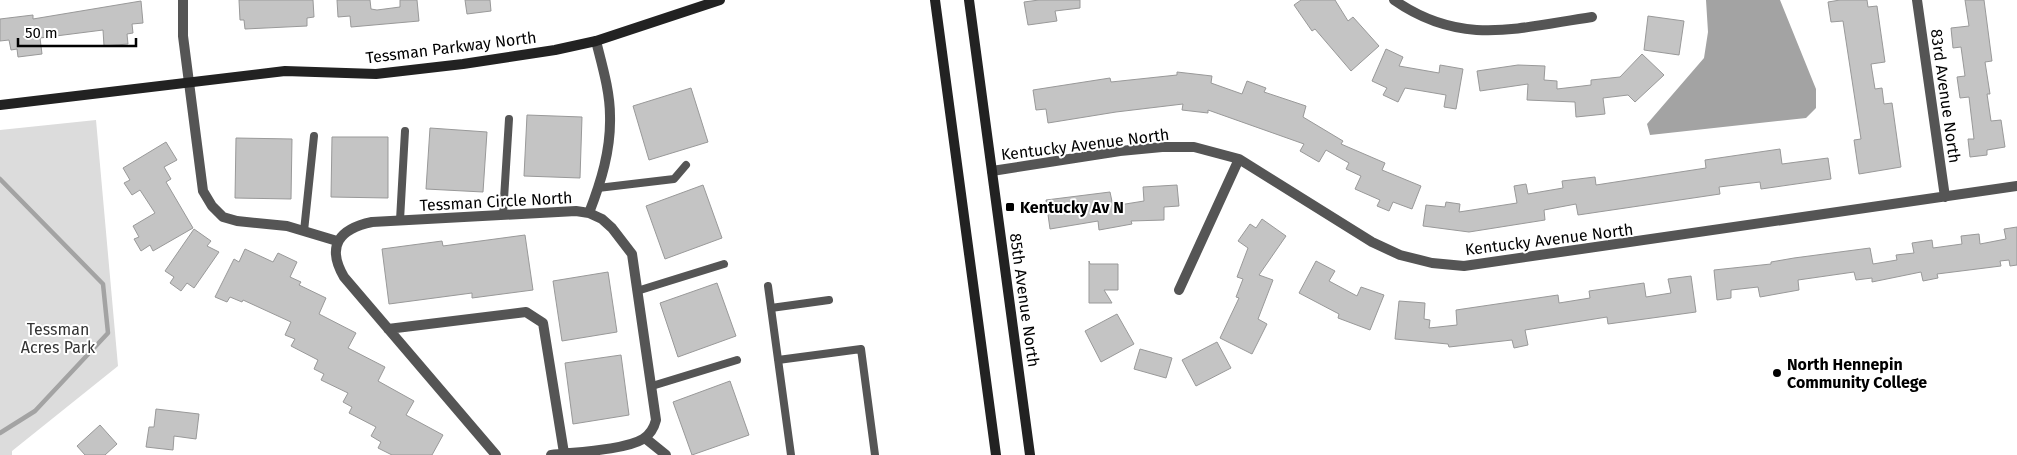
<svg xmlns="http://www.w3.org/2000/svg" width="2017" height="455" font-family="'Fira Sans',sans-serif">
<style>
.green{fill:#dcdcdc}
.water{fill:#a3a3a3}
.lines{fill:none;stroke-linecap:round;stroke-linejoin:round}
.stream{stroke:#a3a3a3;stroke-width:4.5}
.building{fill:#c4c4c4;stroke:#999}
.lane{stroke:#555;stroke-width:8}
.street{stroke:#555;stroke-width:10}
.secondary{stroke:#222;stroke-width:10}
.poi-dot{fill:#000;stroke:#fff;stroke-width:2}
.labels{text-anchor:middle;stroke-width:4;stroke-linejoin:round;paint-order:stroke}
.street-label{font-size:16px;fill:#000;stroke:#fff}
.poi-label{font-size:16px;font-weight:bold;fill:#000;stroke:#fff;text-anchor:start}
.park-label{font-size:16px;fill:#333;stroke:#fff}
</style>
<rect width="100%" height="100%" fill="#fff"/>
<path class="green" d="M96,120l22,246 -106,85v4h-12v-325z"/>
<path class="water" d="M1706,0h74l36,89v19l-10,10 -156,17 -3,-11 57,-66 4,-26z"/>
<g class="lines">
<path class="stream" d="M0,179l103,105 5,49 -73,78 -35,22"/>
</g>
<path class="building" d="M239,0h74l1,17 -7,1v8l-62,3 -1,-9h-4z
M337,0h33l1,9 6,1 23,-3v-7h17l2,21 -68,6 -1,-11 -12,1z
M465,0h25l1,11 -24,3z
M1039,0h41v8l-25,3 2,10 -29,4 -4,-23z
M1301,0h34l13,21 5,-4 26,29 -28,25 -36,-42 -3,2 -18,-26z
M1840,0h27l1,7 9,-1 8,56 -14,2 4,25 7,-1 2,16 8,-1 9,64 -42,7 -5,-34 7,-1 -18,-118 -12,1 -3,-20z
M1965,0h19l8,61 -7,1 5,32h-3l4,27 10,-1 4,27 -18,3v5l-17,2 -2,-18h6l-5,-42 -9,1 -3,-21 8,-1 -4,-29 -8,1 -2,-20 18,-2z
M141,1l2,22 -11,1 1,9 -6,1 1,10 -24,2 -1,-16 -63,8 2,16 -24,3 -1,-8 -6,1 -2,-10 -9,1v-22l33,-4v4z
M1648,16l36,5 -5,34 -35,-5z
M1386,49l17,8 -4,9 40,7 1,-8 23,4 -7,40 -12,-2 2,-12 -41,-7 -7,14 -15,-7 4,-7 -15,-7z
M1642,54l22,21 -29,27 -7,-7 -25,3 2,16 -29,3 -1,-15 -48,-2 1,-16 -48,7 -3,-20 41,-6 27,1 -1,14 13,1v8l34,-4v-5l29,-3z
M1177,72l35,4 -1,7 31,11 5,-13 19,7 -2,4 42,14 -3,11 40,24 -2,3 44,19 -3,7 39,16 -9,23 -19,-7 -4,9 -12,-5 3,-6 -25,-11 6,-13 -15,-7 3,-6 -23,-13 -7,12 -19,-11 4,-7 -96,-34v3l-26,-3 1,-6 -67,8 -68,11 -2,-14 -10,1 -3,-20 77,-12 1,4 66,-7z
M691,88l17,54 -59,18 -16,-54z
M527,115l55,2 -2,61 -56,-2z
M430,128l57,4 -4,60 -57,-3z
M332,137h56v61l-57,-1z
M236,138l56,1 -1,60 -56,-1z
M166,142l11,18 -13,7 7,12 -5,3 27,46 -40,23 -3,-6 -9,6 -7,-12 5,-2 -6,-11 22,-13 -15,-23 -8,5 -8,-12 6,-3 -7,-12z
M1780,149l2,15 46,-6 3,21 -70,10 -1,-7 -41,5 1,7 -142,21 -2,-11 -32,6 1,10 -76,12 -46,-6 3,-21 19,2 1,-5 14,2 -1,8 58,-9 -3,-17 12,-2 2,10 35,-6 -1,-7 33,-4 1,8 110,-17 -1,-8z
M703,185l19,53 -57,21 -19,-53z
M1177,185l2,21 -15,1v13l-33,1 1,3 -33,6 -1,-9 -48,8 -4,-29 64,-8 3,14 31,-5 -1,-14z
M1262,219l24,17 -27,39 14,5 -15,39 9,5 -15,30 -32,-16 19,-40 -3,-1 7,-18 -6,-2 11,-29 -10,-7 12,-17 6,4z
M2017,227v38l-7,1 -1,-6 -9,1 1,5 -64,8 1,4 -15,3 -2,-9 -49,10v-4l-16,2 -2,-8 -56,8 1,10 -39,7 -2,-10 -27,3v8l-14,2 -3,-30 57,-6v-2l23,-4 76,-10 3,16 24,-4 -1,-5 18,-2 -2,-10 20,-3 1,8 29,-4 -1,-8 18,-2 1,10 26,-5 -2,-10z
M194,229l17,12 -4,5 12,6 -25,36 -7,-5 -6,8 -11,-8 4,-6 -9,-6z
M525,235l8,55 -61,8v-5l-83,11 -7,-55 60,-8 1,5z
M245,249l28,13 5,-9 19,9 -7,15 11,5 -2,3 27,13 -7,16 37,19 -8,15 37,19 -7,14 36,20 -8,14 37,20 -11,20h-40l-14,-7 3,-6 -10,-6 5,-9 -27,-14 3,-6 -9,-5 5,-9 -27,-13 3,-6 -10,-5 4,-9 -27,-14 4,-7 -10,-4 6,-13 -48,-22 -1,2 -12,-5 -3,5 -12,-5 19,-38 5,3z
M1089,261l1,3h28v26h-14l8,13h-23z
M1316,261l19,10 -6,10 28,15 4,-9 23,8 -14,35 -32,-12 1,-4 -40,-21z
M608,272l9,60 -55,9 -9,-60z
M1691,276l5,36 -88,12 -1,-7 -82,13 3,15 -14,3 -2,-8 -63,7 -1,-3 -53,-5 4,-38 26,2 -1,16 6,1 -1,8 28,-3 -1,-15 102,-15 1,8 31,-5 -1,-7 55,-8 2,14 25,-4 -3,-14z
M717,283l19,53 -58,21 -18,-54z
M1117,314l17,30 -33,18 -16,-31z
M1217,342l14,26 -35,18 -14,-26z
M1140,349l32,9 -6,20 -32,-9z
M621,355l8,60 -56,9 -8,-61z
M730,381l19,54 -57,20 -19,-53z
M156,409l43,5 -3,25 -22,-3 -1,14 -27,-3 3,-20h5z
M100,425l17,19 -12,11h-20l-8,-9z"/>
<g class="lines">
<path class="lane" d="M598,188l76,-9 12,-14
M503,215l6,-96
M400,220l5,-89
M304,231l10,-95
M768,286l23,169
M637,291l87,-27
M771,308l58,-8
M778,360l83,-11 14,106
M652,386l85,-26"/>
<path class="street" d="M183,0v36l20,155 9,15 11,11 14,4 50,5 50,15
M1394,0c67,47 123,28 198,17
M1917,0l28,197
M992,171l128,-20 42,-4h32l45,12 133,83 28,13 32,8 32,3 553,-80
M589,213c12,-31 22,-63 21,-97 0,-25 -8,-51 -14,-75
M1179,290l60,-131
M388,329l138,-17 17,11 21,130
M645,438l21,17
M496,455l-152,-178c-18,-31 -5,-48 28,-55l204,-11 13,2 13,6 10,9 20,26 24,166c-2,8 -5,14 -13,19 -18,11 -68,13 -92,16"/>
<path class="secondary" d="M935,0l61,455
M969,0l61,455
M0,105l285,-34 91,3 87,-10 92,-14 41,-9 124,-41"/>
</g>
<g class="poi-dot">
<rect x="1005" y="202" width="10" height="10" rx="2.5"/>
<circle cx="1777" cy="373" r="5"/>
</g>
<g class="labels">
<g class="street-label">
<text transform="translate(451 47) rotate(-7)" y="6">Tessman Parkway North</text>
<text transform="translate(1946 96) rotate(82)" y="6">83rd Avenue North</text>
<text transform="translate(1085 144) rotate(-7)" y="6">Kentucky Avenue North</text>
<text transform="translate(496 201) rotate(-3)" y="6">Tessman Circle North</text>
<text transform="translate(1549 239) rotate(-7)" y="6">Kentucky Avenue North</text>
<text transform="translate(1025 300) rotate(82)" y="6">85th Avenue North</text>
</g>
<g class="poi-label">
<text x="1020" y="213">Kentucky Av N</text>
<text x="1787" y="370">North Hennepin<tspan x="1787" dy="18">Community College</tspan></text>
</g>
<g class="park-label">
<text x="58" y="335">Tessman<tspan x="58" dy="18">Acres Park</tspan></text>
</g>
</g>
<path d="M18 38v8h118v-8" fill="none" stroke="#000000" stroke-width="2.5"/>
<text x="25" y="38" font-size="15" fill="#000000" stroke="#ffffff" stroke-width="4" paint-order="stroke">50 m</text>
</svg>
